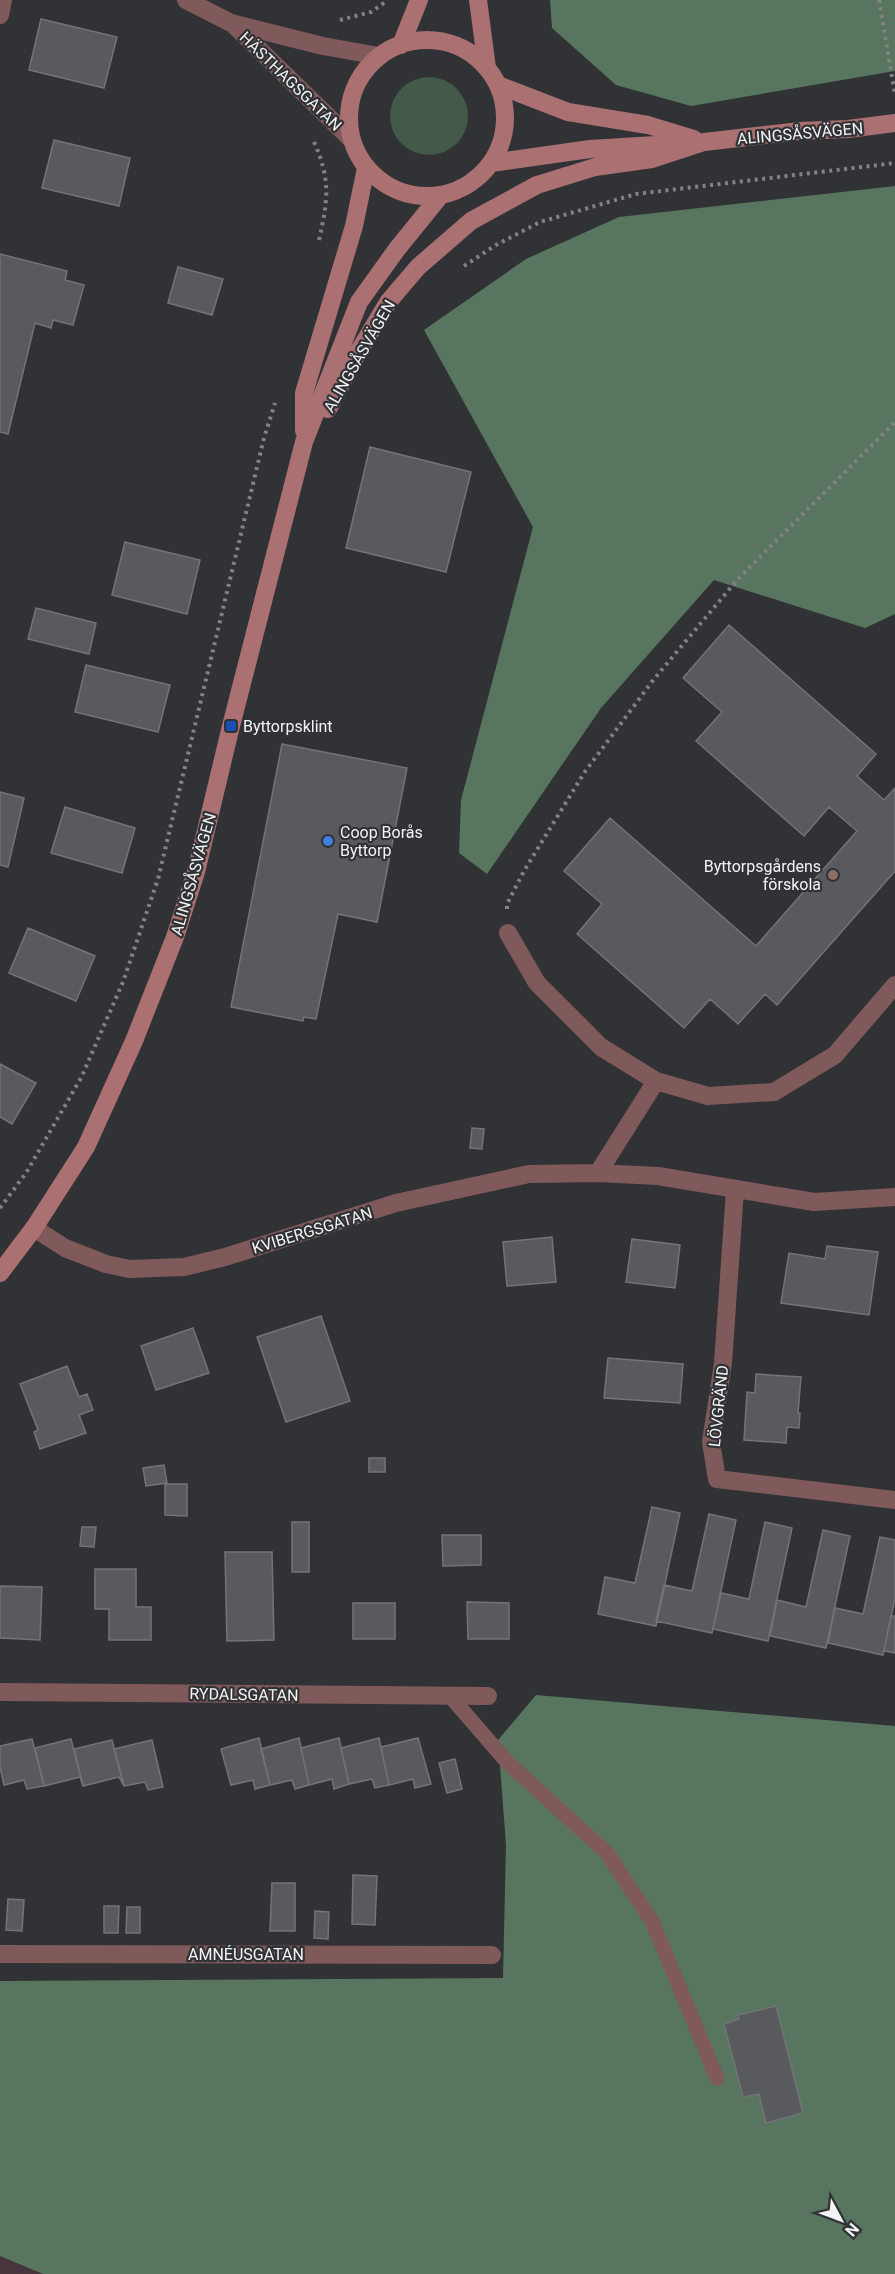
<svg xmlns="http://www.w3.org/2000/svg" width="895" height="2274" font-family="Roboto,sans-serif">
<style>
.industrial{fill:#47343c}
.green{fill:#435a49}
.forest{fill:#58765f}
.building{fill:#595a5e;stroke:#737477;stroke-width:1.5}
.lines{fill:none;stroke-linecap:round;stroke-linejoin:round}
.path{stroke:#838386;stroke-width:4;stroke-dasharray:3 4.5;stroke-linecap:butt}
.lane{stroke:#805a5b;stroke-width:15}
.street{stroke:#805a5b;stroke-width:18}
.secondary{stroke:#aa7072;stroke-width:18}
.transit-dot{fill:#1a4fb4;stroke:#313235;stroke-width:2}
.shop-dot{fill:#3f7fe0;stroke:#313235;stroke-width:2}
.education-dot{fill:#8d6e63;stroke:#313235;stroke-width:2}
.labels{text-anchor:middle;stroke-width:4.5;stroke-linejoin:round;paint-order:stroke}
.street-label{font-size:16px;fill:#f3f3f5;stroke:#313235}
.poi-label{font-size:16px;fill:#f3f3f5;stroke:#313235;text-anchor:start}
</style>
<rect width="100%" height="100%" fill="#313235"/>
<path class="industrial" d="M0,2256l43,18h-43z"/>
<path class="green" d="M390 116a39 39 0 1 1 78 0a39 39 0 1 1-78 0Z"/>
<path class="forest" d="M550,0h345v71l-204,35 -75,-21 -64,-57z
M895,186v428l-30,14 -151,-48 -113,128 -114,166 -28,-21 2,-53 72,-273 -109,-197 102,-71 93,-42z
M536,1695l359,31v548h-852l-43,-18v-275l503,-3 3,-133 -8,-105z"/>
<path class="building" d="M41,19l76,18 -13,51 -75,-18z
M54,140l76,18 -11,48 -77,-18z
M0,254l67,17 -2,9 19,5 -11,40 -20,-5 -2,8 -16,-5 -27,111 -8,-2z
M178,267l45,12 -11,36 -44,-12z
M370,447l101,25 -25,100 -100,-24z
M125,542l75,18 -13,54 -75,-19z
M36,608l60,15 -7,31 -61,-15z
M729,625l147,129 -19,22 27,24 11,-12v83l-118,134 -12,-11 -27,30 -28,-25 -26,29 -107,-94 25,-30 -38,-33 46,-53 146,128 101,-115 -28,-24 -25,29 -108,-95 26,-29 -39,-34z
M86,665l84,20 -12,47 -83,-20z
M282,744l125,24 -30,154 -39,-8 -22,105 -12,-2 -1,4 -72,-14z
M0,792l24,6 -16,69 -8,-2z
M65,807l70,21 -13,45 -71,-20z
M28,928l67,28 -19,45 -67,-28z
M0,1064l36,19 -24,41 -12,-7z
M472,1128l12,1 -2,20 -12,-1z
M552,1237l4,45 -49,4 -4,-44z
M632,1239l48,6 -5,43 -49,-6z
M827,1246l51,6 -9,63 -88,-12 8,-50 36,6z
M321,1316l29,85 -64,21 -29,-85z
M193,1328l16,45 -53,17 -15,-44z
M608,1358l75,6 -3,39 -76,-5z
M67,1366l12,31 8,-3 6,16 -14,5 7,18 -46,16 -6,-17 4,-2 -18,-46z
M756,1374l45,3 -3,36h2l-1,15 -12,-1 -1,16 -42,-3 3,-48 8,1z
M369,1458h16v14h-16z
M164,1465l3,18 -21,3 -3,-18z
M165,1484h22v32l-22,-1z
M652,1507l28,6 -24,113 -58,-12 7,-37 30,6z
M709,1514l27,6 -24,113 -56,-12 8,-36 28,6z
M292,1522h17v50h-17z
M765,1522l27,6 -24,113 -55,-12 8,-36 28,6z
M82,1527h14l-2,20 -14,-1z
M823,1530l27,6 -24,112 -56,-12 7,-36 29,7z
M442,1535h39v30l-38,1z
M880,1537l15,3v58l-12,57 -55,-12 7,-35 28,6z
M225,1552h47l2,88 -47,1z
M95,1569h41v38h15v33h-42v-31h-14z
M0,1586l42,1 -2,53 -40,-2z
M467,1602l42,1v36h-41z
M353,1603h42v36h-42z
M891,1616h4v37l-11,-2z
M259,1738l11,47 -15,4 -2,-9 -22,5 -10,-36z
M299,1738l10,47 -14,4 -3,-9 -22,5 -9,-36z
M339,1738l10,46 -15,5 -2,-10 -23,6 -8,-37z
M379,1738l10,47 -14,3 -3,-9 -23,5 -8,-36z
M418,1738l13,46 -16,4 -2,-9 -24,6 -8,-38z
M32,1739l12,47 -17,3 -3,-9 -20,5 -4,-18v-21z
M71,1739l12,47 -3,-9 -36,9 -9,-38z
M112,1740l12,46 -5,-9 -36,9 -9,-37z
M152,1740l11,47 -15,3 -3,-8 -21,4 -10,-37z
M455,1759l7,30 -15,4 -8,-30z
M353,1875l24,1 -2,49 -23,-1z
M272,1883h23v48h-25z
M8,1899l16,1 -2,31 -16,-1z
M104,1906h15l-1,27h-14z
M127,1907h13v26h-14z
M315,1911l14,1 -1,27 -14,-1z
M776,2006l27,107 -37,10 -7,-29 -16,3 -19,-73 15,-5 -1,-4z"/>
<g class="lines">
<path class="path" d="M879,0l16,95
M340,20l31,-8 16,-11
M314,142c17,38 14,58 5,98
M464,266l32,-21 44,-23 96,-28 259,-31
M507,909v-5l17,-33 60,-98 70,-94 84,-100 157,-157
M0,1208l26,-35 55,-95 42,-96 35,-103 106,-441 11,-35"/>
<path class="lane" d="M450,1696l58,67 99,90 45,68 65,157"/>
<path class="street" d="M186,0l45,23 92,23 56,10
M0,15l3,-15
M235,26l116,113
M508,933l29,50 64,64 55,34
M598,1173l58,-92 52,15 66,-4 61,-37 60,-70
M735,1190l-12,173 -12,79 6,37 178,21
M34,1228l31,20 41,16 23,5 55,-2 41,-10 171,-54 133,-29 69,-1 60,3 156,26 81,-5
M0,1692l488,4
M0,1954l492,1"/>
<path class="secondary" d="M478,0l9,68
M349 118a78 78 0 1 1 156 0a78 78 0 1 1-156 0Z
M401,45l18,-45
M498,85l70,27 80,13 46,14
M491,163l99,-14 114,-7 96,-11 48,-2 47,-6
M328,409l28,-53 33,-55 29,-34 53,-46 66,-36 58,-18 57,-8 52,-17
M304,431v-38l50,-167 12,-58
M0,1273l34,-45 52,-81 48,-106 41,-104 21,-65 35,-146 73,-284 55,-140 38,-53 43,-53"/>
</g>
<rect class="transit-dot" x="225" y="720" width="12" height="12" rx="3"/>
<circle class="shop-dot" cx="328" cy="841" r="6"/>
<circle class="education-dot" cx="833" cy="875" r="6"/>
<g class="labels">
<g class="street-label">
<text transform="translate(291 81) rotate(44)" y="6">HÄSTHAGSGATAN</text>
<text transform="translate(800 133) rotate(-5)" y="6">ALINGSÅSVÄGEN</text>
<text transform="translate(359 356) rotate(-60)" y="6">ALINGSÅSVÄGEN</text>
<text transform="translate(193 874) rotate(-74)" y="6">ALINGSÅSVÄGEN</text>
<text transform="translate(312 1230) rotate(-17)" y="6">KVIBERGSGATAN</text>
<text transform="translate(718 1406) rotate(-84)" y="6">LÖVGRÄND</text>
<text transform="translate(244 1694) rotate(1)" y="6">RYDALSGATAN</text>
<text x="246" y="1960">AMNÉUSGATAN</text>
</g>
<g class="poi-label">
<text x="243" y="732">Byttorpsklint</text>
<text x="340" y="838">Coop Borås<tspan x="340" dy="18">Byttorp</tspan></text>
<text x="821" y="872" text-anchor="end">Byttorpsgårdens<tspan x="821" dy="18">förskola</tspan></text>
</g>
</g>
<g transform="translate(841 2220) rotate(131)" stroke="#313235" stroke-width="4.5" paint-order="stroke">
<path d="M0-4.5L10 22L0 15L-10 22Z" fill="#f3f3f5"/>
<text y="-9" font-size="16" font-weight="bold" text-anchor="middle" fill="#f3f3f5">N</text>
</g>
</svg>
